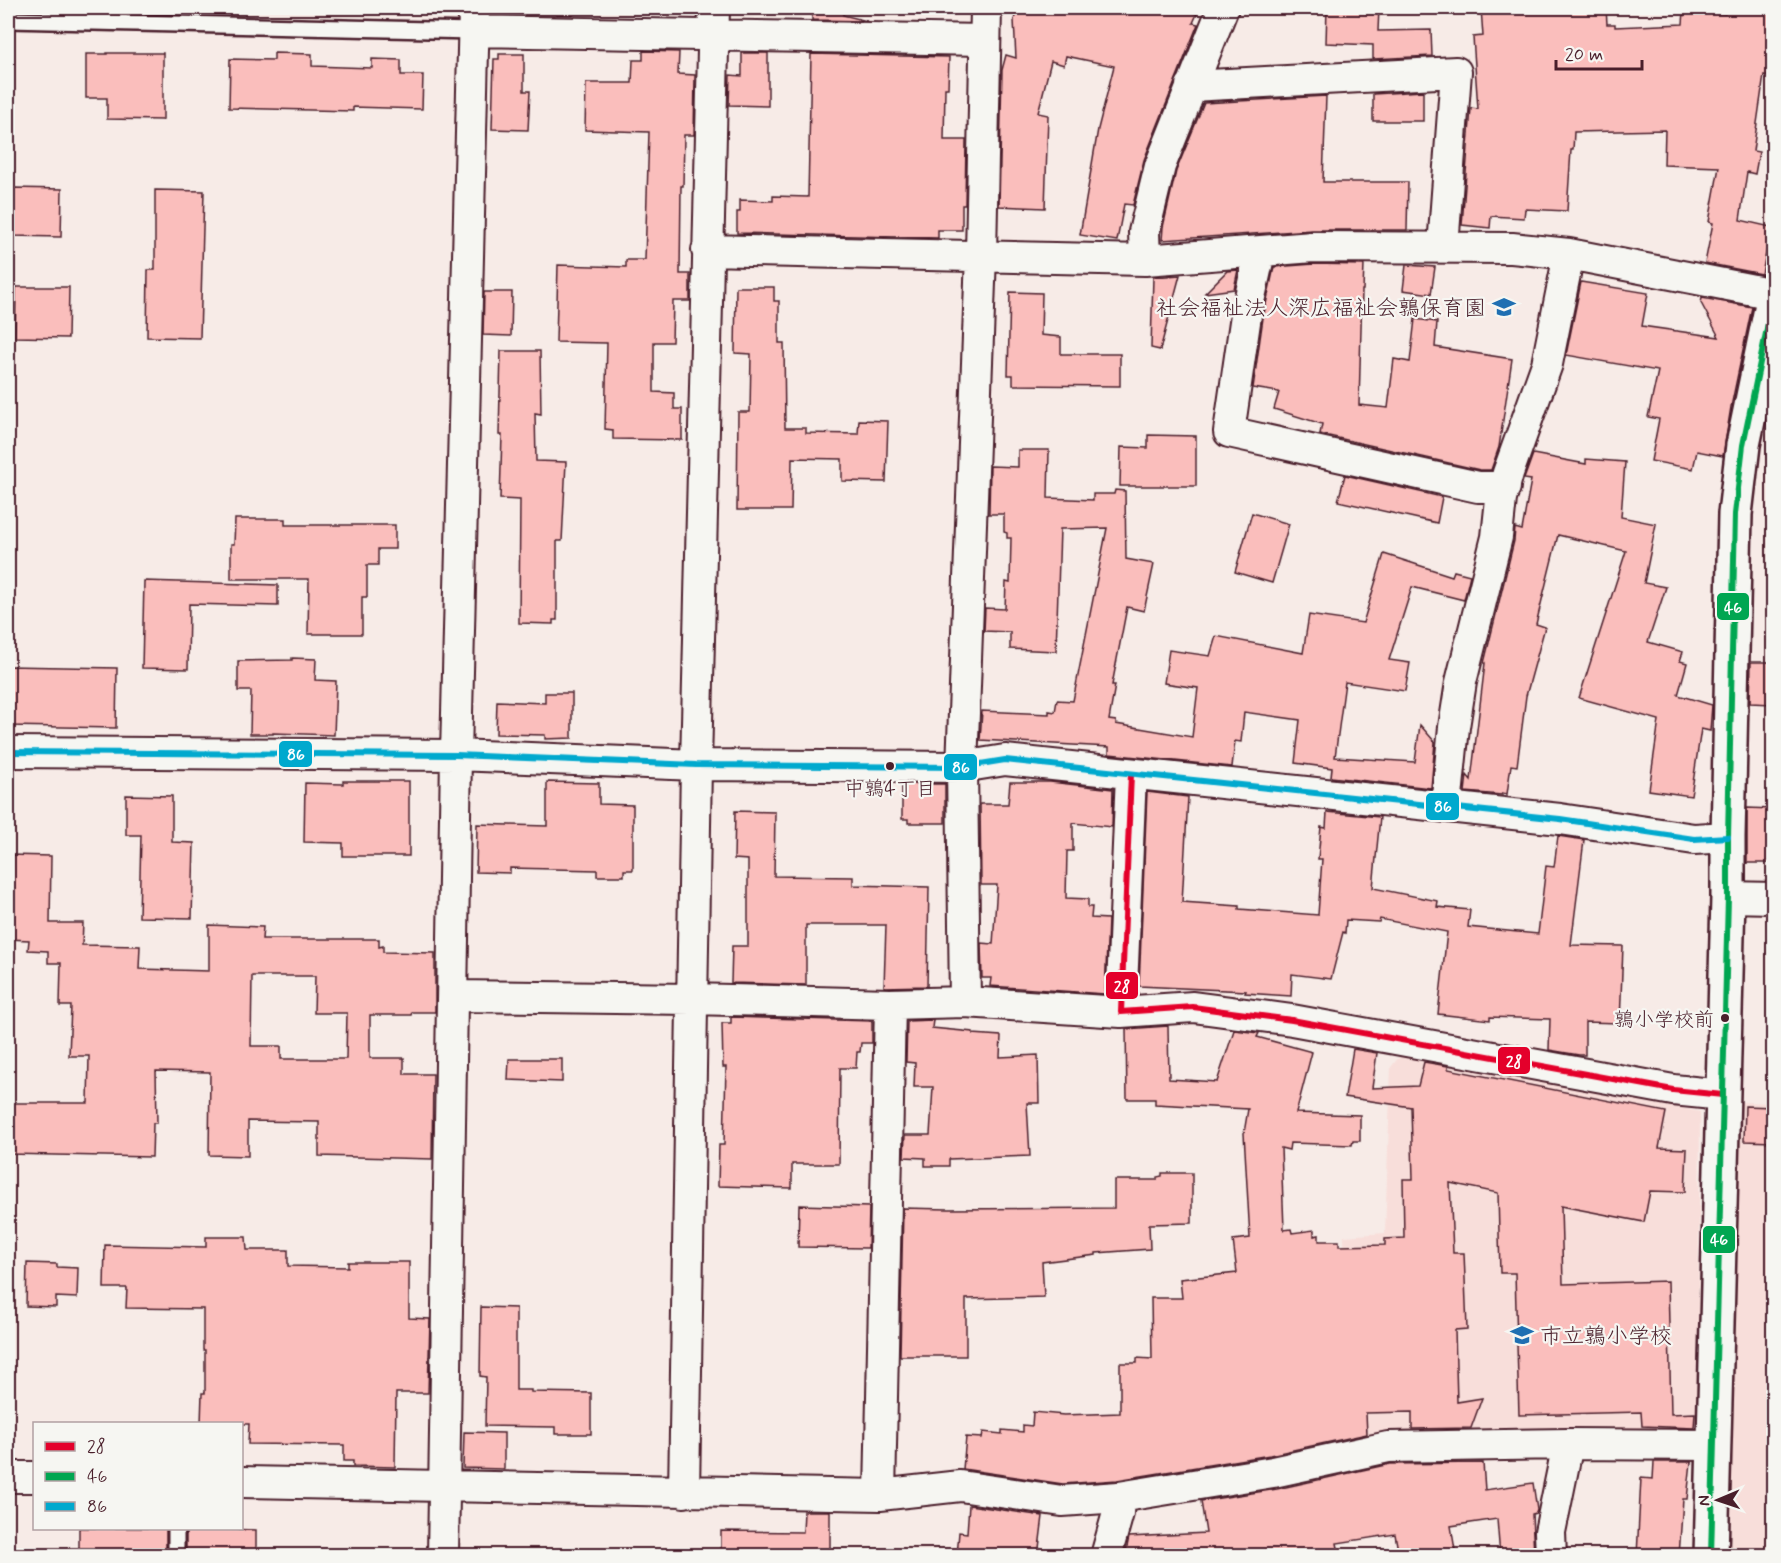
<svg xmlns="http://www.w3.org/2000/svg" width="1781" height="1563" font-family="Mynerve,'Klee One',sans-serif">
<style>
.built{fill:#f8deda}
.building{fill:#fabebc;stroke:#4a1f2b;stroke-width:1.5;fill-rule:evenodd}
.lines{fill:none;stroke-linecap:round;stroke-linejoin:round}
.lane-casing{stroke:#4a1f2b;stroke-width:20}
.street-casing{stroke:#4a1f2b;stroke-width:34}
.secondary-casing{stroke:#4a1f2b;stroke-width:38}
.lane{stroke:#f6f6f2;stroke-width:15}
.street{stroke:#f6f6f2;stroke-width:30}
.secondary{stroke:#f6f6f2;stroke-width:33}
.bus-1-casing{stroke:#f6f6f2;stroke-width:10}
.bus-2-casing{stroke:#f6f6f2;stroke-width:10}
.bus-3-casing{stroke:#f6f6f2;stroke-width:10}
.bus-1{stroke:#e4002b;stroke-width:6}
.bus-2{stroke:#00a651;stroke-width:6}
.bus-3{stroke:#00a9ce;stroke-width:6}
.bus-dot{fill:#4a1f2b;stroke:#f6f6f2;stroke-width:2}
.labels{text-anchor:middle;stroke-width:4.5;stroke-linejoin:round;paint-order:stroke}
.bus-label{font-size:20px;fill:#4a1f2b;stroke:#f6f6f2}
.poi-label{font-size:22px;fill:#4a1f2b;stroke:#f6f6f2;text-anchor:end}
.line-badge{stroke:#f6f6f2;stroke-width:2}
.badge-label{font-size:16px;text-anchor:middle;font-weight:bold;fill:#fff}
</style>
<rect width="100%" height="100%" fill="#f7ebe7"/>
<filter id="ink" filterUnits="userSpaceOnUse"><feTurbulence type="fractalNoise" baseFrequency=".0167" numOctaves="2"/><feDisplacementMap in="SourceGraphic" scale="12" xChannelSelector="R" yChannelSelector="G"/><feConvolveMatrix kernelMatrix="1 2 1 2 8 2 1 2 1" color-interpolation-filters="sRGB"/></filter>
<g filter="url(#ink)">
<path class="built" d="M1404,1051l296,61 -3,322 -347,9 -6,-207 41,-3 6,-166z
M1738,1102l35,1v452l-43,1z"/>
<path class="building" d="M812,8h31v7l24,6 -55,-1z
M1017,8h164l16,6 -4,9 5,1 -54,136 -11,45 -9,-1 -7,37 -37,-6 18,-106 16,-63 -48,-10 -2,9 -13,-4 -13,52 10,2 -3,93 -46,-2 3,-136 4,-15 10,3 -2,-38z
M1327,8h52l-1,23 53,-1 1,26 -59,3v-14l-47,-2z
M1481,8h125l1,16h8v3l68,-3 1,-13 41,3 1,-6h47v69l-9,-2 -11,76 6,1 -4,22 -8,-2 -7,48 31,7 -9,47 -57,-11 8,-40 -4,-1 10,-55 -55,-2 1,-35 -91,2 -1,18h-2l-4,61 -42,-2 -1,9 -33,-2 -1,12 -28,-3 9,-117 7,1 -5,-72 10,-1z
M643,51l36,1 -1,22 17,1 -1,60h-10l-1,51h-2l-1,88h10v27h-17l-1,41h-18v50l20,1v16h8v31l-69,-1v-9l-8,-1 2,-86 -51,-1 2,-77 68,2v-7h19l4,-128 -64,-2 1,-47h46l1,-23h10z
M107,53h56v67l-56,-1v-21h-21v-44h21z
M274,53l38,1v12l60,2v-9l29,1v15h22l-1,34 -69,-2v4l-124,-3 1,-49 44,1z
M742,53h26v53l-39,-1 1,-30 12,1z
M499,54h25v37h6l-2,39 -36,-1 2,-70h5z
M811,54l138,3 -1,31h-3l-1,52h22l-1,65h-3v25h-24v8l-201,-5v-21h3v-12l33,1v-5l35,1z
M1423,91v30h-50v-27z
M1326,96l-3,86h85l-1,48h-95l-150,10 1,-13 13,-56 28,-68z
M13,188l49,1 -1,48 -49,-1z
M155,190l49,1 -4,147 -53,-1 1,-67h7z
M1314,264l50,1 -1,25h-1l-3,115 29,3 6,-49 16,3 5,-43 22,3 -2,25 77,12 -13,88 -8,23h-11l-160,-36 2,-10 -48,-15 5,-17 -26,-4 10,-70 11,-51z
M1406,265l29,2 -4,27 -28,-4z
M1238,270l-4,19 -29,4 22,-22z
M1180,275l-20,75 -9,-2 2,-71z
M1581,282l67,11 -6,33 77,11 -18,-34 1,-5 50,9 -21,100 -8,49 -26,-5 -4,18 -42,-8 8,-42 -11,-2 10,-46 -92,-16z
M16,287h53l-1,51 -53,-1z
M736,287h38v14h5v42h5l1,85h21v5l52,1 1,-14 29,1 -2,61 -44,-1v-22l-50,-1 -1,52h-54l1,-98h12l1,-58 -16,-1z
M484,292h28l-1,44 -28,-1z
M1010,292l32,1 -1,42 20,2v17h59v32l-107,-1v-10h-5z
M501,351h39l1,63 -6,-1 1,48 30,1 -4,79h-5v79h-4v4l-34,-1 1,-123 -20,-1 2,-64h-3z
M1148,435l48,1v50h-76l1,-39 27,1z
M1018,450h31l-1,48 45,2v-6h21l1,-4 10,1 1,68 28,5 -10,47 -17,-4 -15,78h3l-6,35 7,1v3l76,13 6,-49 -34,-5 5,-33 41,6 6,-20 87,17 6,-38 54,8 21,-69 68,22 2,-5 16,4 -6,25 -52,-13 -23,73 21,3 -5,28 -60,-9 -10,75 80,5 5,-37 15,17 -4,46 -100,-11 1,-9 -37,-5 5,-43 -56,-8 -3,30 -6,-1 -3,26 -123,-13v-7l-129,-7 2,-29 67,3v-3l6,1 2,-12 16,1 34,-173 -47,1 -4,122 -46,-2v-17l-26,-1 1,-23 20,1 1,-27 4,1 1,-45h-4v-5l-3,-1v-18h-15l1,-48 28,1z
M1533,454l53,10v-5l39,3 -4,55 35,7 -12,59 22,4 -18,55 35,10 -3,9 7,2 -9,32 34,10 -2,26 -9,-2 -10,67 -42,-6 10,-70 -80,-22 47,-147 -68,-16 -22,89 9,3 -19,69 -9,70 -6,-1 -4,29 -5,-1v2l-37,-3 2,-17 4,5 14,-117h-1l30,-122 1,-13 7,2 9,-50 -7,-1z
M1345,475l97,22 -5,26 -99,-22z
M1252,513l37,11 -17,59 -37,-11z
M235,519h50v6h110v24h-17v16h-11v32h-5v37h-54l1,-55h-78v-35h3z
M144,581l134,4v21l-89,-2 -1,65 -46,-1z
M292,658l24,1 -1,21 21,1 -2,54 -61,-2v1h-23l1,-43h-13v-30l54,-1z
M1751,662h22v42l-23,-1z
M8,666l109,2 -1,60 -108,-2z
M545,693h27v45l-27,1v-4l-49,-1 1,-33 48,2z
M343,781h66v75h-66v-13l-39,-1 1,-59 38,1z
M547,782l52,1v21l34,1v65h-9v6h-27v-6l-87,-2v5l-34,-1 1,-48 70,2z
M1010,782h40l63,7 -1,38 -39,-4v28h-6l-1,47 22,1v8h4l-1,11 17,1 -3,75 -115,-8 1,-8h-9l-1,-35 12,1 4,-59h-16l-1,-81h28z
M902,784h43v39h-37v-4h-6z
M1147,792l41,5 -6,105 57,4v3l79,6 4,-56h-4l3,-32 5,1 1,-16 53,5 -7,71 65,13 -1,6 33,3 -2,17 70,7 8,-68 8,1 4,-31 26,4 -13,105 52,1 -3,77 -35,-1v33h-6l-30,-5 1,-31 -60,-2v3l-52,-6 9,-82 -67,-13 -1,3 -33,-2 -1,13 -2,-1 -12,47 -39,-5 -1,22 -46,-3 1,-2 -107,-5z
M126,795l46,1v46l22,1 -2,75 -53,-1 2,-82h-15z
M1747,808l26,1v54h-26z
M735,811l40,1 -1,64 79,1v8l76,2 -2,99 -43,1 2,-62h-80v60l-75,-2 1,-37h16v-86l-14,-1z
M8,855l43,1 -1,67h33l-1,22 58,1 -1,23 70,2v-46l54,2 -1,12h117v8l4,-1v6l52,1v59h-23l-1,3h-41v43h34v16h29l-1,85 -113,-3v-34l-71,-1v35l-39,-1 1,-83 -54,-1 1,52h-4l-1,34 -144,-3v-51h80l1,-47h-20l2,-50h-11l1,-43h-13v-12l-20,-1 1,-10 -21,-1zM252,976h63l-1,37h33l-1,46h-65v-13h-30z
M731,1017l141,4v22h-11l-1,9h-3l-1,16h-16l-1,96h-47v24l-74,-2 1,-41h5l2,-78h-3l-1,-44h9z
M933,1020l-1,8 41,4v2l28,2 -1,21 38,-2 1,48h-12l3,53 -81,3v7h-24v-8l-21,-1 1,-22h25l3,-48h-19l1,-24 -9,-1 1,-41z
M1168,1026l1,53 48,3 17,-52 25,3 -2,4 55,15 -16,61 64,2v26h-7l-1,4 -62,-2 -1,7 -8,-2 3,82 7,-1 1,4 22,-3v6l5,-1v6h20v5l46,-1v-6l19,-1 -1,-59h10l-2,-72 -66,-10 8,-48 24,4 -5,35 46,-2 6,-24 24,4v3l218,43 -7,36 28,1 -2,43 -35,-1 -6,31 -83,-16 2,78 105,-3 3,133 24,-1 -1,15 -52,-2 -1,-14 -122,3 -4,-142h-15l-2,-80 -48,-10 3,70h11l3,76 -12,1 2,72 25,-4 -11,30 -59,1v-17l-46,1 1,21 -97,21 -153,25 -54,4 -100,-15 3,-32 16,1 1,-6 19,2v-4l21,2v-7l9,1 1,-14 31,3 56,-2v-50h17v-5l15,1 -1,-61h31l-2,-19 57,-6 -4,-33 17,-2 -6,-105 4,-24 -93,-5v-5h-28l-1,-70z
M509,1059h53v23l-54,-2z
M1745,1106l28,1v35l-29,-1z
M1162,1173h30v50l-43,1 1,25 -54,4v2l-54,7 2,35 -78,2v57h-66l3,-148 45,1 166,-1v-28h43v-3l5,-1z
M799,1205l70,2 -1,41 -70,-1z
M206,1237h40l1,13h41v16l60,1v-5h61v56l21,1 -2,74h-32l-1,74 -42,-1v-5h-9v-16l-96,-1 1,-20h-48l1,-31h3v-43h-2v-41l-77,-1 1,-20h-23l1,-43 101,2z
M27,1263l30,1v3l21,1 -1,30 -21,-1v10l-30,-1z
M481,1307l35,1v82h15v2l60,1v41h-36v-7l-70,-1 1,-49 -6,-1z
M464,1432l40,1v36l-41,-1z
M1654,1462h37l-4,37h-4l-4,57h-42l4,-78 12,1z
M1483,1463l2,27 48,-7 4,27 -1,3 -4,1 2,42h-34l-3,-37 -46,7 5,30h-57l-4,-22 -58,9 2,10 -16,3h-198l4,-19 77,-4 -5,-32 76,-12 113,-25z
M969,1505l74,11 -5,40h-81l2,-24 8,1z
M804,1511h26v45h-109v-25l82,1z
M79,1528h87v28h-41v-2h-12v-3h-34z
M186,1528l70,2v26h-70z"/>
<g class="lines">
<g class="lane-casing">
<path id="lane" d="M8,20l465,11
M176,1556v-28"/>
</g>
<g class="street-casing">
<path id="street" d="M473,31l512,9
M1191,86l265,-14 -13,175
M707,250l438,10 168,-13 199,1 57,6 205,40
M1260,252l-14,63 -17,117 249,55h27
M1145,260l-1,-28 16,-66 63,-158
M8,752l448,3 240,10 266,2 43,-7 555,59 134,20 34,-2
M1131,774l-10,238 72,-5 99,13 381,70 50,5
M1446,807l8,-80 7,-45 36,-145 4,-38 7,-26 39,-109 22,-110
M1728,897l46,1
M453,996l238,3 199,5 75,-2 156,10
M965,1002l-3,-235 19,-512 5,-247
M8,1477h26
M242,1482l638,13 80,-9 102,15 57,-4 154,-25 115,-25 180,-3 146,1
M684,1492l12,-727 18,-757
M880,1495l10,-491
M443,1556l13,-801 18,-747
M1106,1556l12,-43 1,-16
M1551,1556l-1,-24 18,-88"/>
</g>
<g class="secondary-casing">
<path id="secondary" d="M1711,1556l17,-659v-60l7,-323 8,-69 31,-151"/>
</g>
<use href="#lane" class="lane"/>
<use href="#street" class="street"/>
<use href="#secondary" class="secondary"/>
<g class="bus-1-casing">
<path id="bus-1" d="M1131,774l-10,238 72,-5 99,13 381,70 50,5"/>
</g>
<g class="bus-2-casing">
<path id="bus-2" d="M1711,1556l17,-659v-60l7,-323 8,-69 31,-151"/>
</g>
<g class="bus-3-casing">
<path id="bus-3" d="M8,752l448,3 240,10 266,2 43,-7 555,59 134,20 34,-2"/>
</g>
<use href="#bus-1" class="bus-1"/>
<use href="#bus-2" class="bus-2"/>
<use href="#bus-3" class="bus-3"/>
</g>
</g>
<defs>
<g id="school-bare" transform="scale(1.8)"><path d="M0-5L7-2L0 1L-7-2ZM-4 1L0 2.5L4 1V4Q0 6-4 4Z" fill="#1f6fb2" stroke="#f6f6f2" stroke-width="2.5" paint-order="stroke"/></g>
</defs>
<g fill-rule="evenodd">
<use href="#school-bare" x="1504" y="307"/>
<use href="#school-bare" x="1522" y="1335"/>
</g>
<g class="bus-dot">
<circle cx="890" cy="766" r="5"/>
<circle cx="1725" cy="1018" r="5"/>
</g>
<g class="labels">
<g class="bus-label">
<text x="890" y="795">中鶉4丁目</text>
<text x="1714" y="1026" text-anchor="end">鶉小学校前</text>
</g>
<g class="poi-label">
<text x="1486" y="315">社会福祉法人深広福祉会鶉保育園</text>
<text x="1540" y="1343" text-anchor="start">市立鶉小学校</text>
</g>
</g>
<g class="line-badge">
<rect x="1716" y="592" width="34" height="29" rx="6" fill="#00a651"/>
<rect x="278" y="740" width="35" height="28" rx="6" fill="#00a9ce"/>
<rect x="943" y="753" width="35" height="28" rx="6" fill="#00a9ce"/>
<rect x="1425" y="792" width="35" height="29" rx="6" fill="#00a9ce"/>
<rect x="1105" y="971" width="34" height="29" rx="6" fill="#e4002b"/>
<rect x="1497" y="1046" width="34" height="29" rx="6" fill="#e4002b"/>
<rect x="1702" y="1225" width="34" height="29" rx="6" fill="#00a651"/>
</g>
<g class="badge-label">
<text x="1733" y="613">46</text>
<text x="296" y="760">86</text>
<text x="961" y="773">86</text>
<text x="1443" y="812">86</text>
<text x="1122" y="992">28</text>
<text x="1514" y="1067">28</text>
<text x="1719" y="1245">46</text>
</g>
<rect width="1781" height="1563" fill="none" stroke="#f6f6f2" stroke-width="30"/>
<rect x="15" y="15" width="1751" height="1533" fill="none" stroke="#4a1f2b" stroke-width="2" filter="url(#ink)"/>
<rect x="33" y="1422" width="210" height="108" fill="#f6f6f2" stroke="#b1a0a2" stroke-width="1.5"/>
<rect x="45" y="1442" width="30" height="9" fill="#e4002b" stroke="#b1a0a2" stroke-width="1.5"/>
<text x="87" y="1452" font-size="18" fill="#4a1f2b">28</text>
<rect x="45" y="1472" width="30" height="9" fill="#00a651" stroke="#b1a0a2" stroke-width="1.5"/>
<text x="87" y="1482" font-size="18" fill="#4a1f2b">46</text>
<rect x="45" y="1502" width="30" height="9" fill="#00a9ce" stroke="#b1a0a2" stroke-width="1.5"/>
<text x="87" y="1512" font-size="18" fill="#4a1f2b">86</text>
<g transform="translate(1718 1500) rotate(268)" stroke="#f6f6f2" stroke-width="4.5" paint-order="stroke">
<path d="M0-4.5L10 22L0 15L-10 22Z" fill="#4a1f2b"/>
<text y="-9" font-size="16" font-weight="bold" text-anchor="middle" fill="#4a1f2b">N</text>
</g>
<path d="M1556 60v9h86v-9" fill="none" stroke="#4a1f2b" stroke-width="3"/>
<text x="1565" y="60" font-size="18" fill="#4a1f2b" stroke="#f6f6f2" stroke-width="4.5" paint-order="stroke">20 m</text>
</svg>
